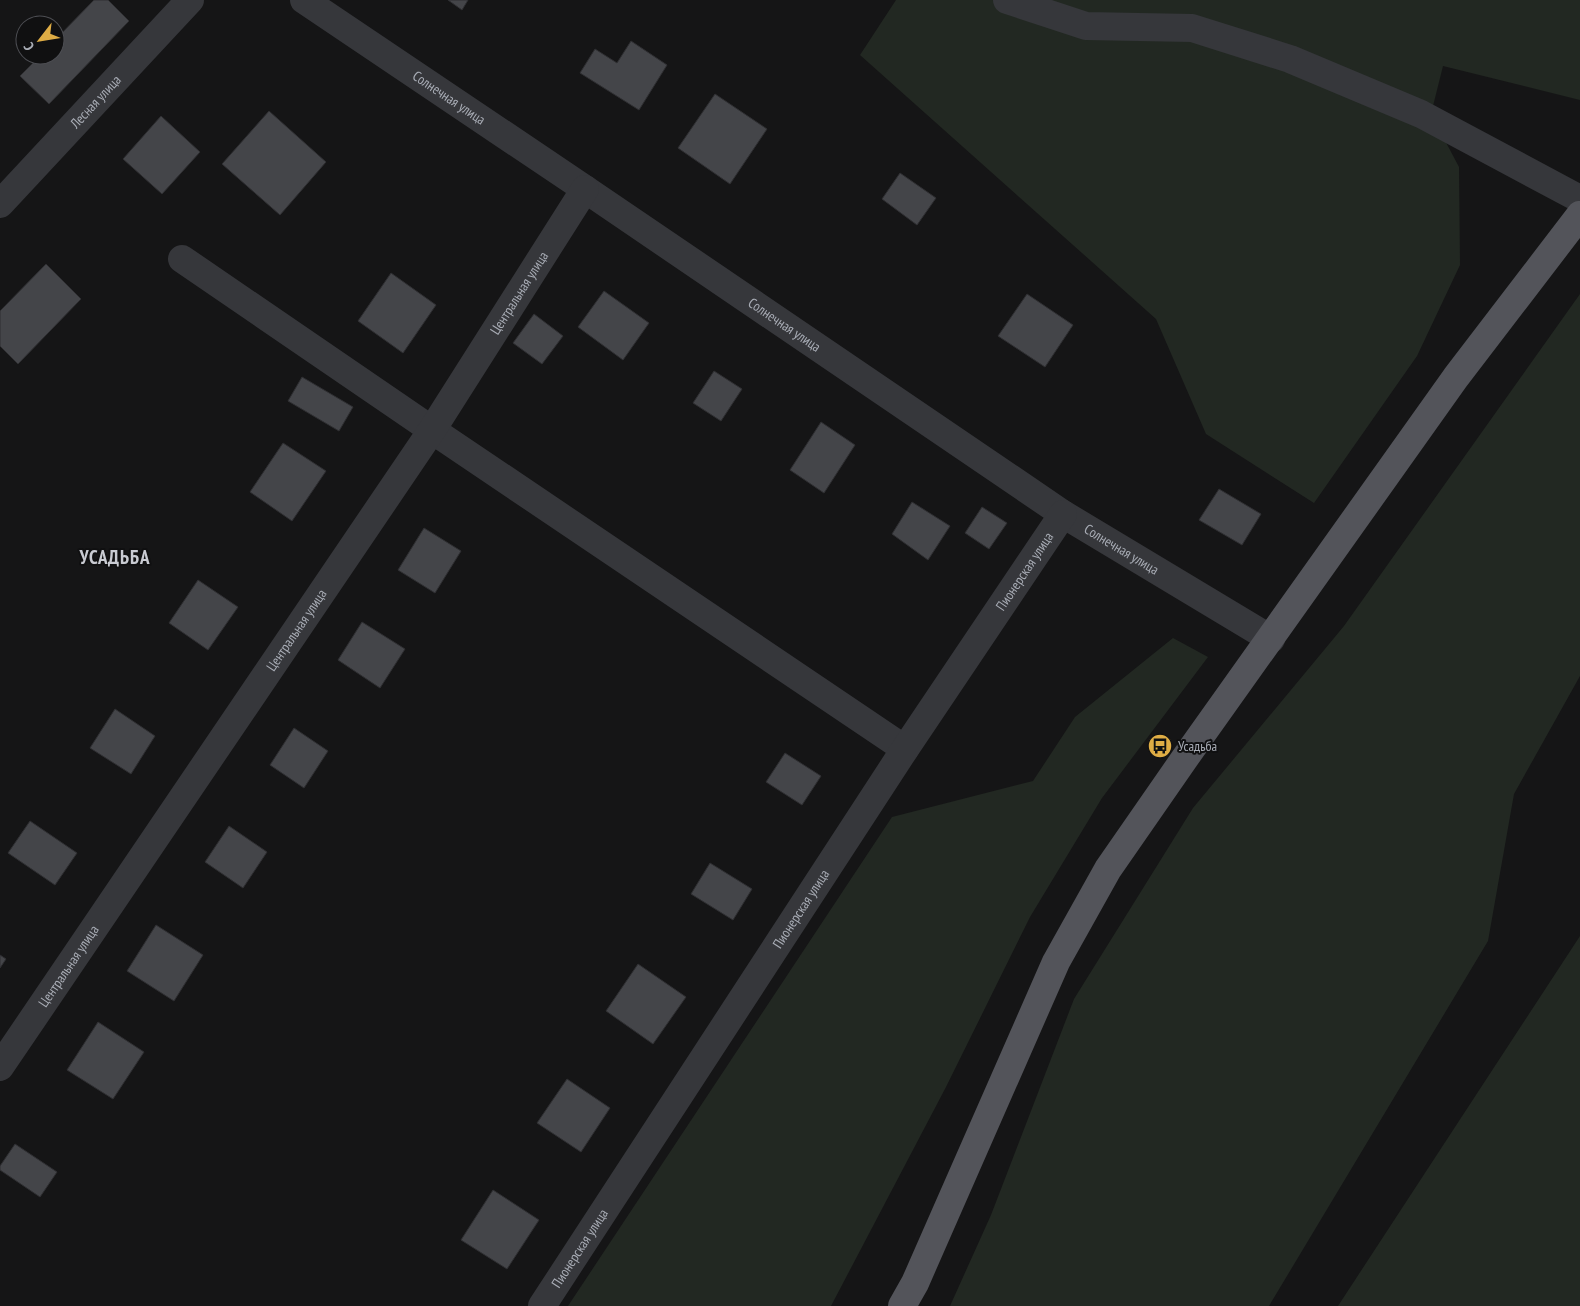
<svg xmlns="http://www.w3.org/2000/svg" width="1580" height="1306" font-family="'PT Sans Narrow',sans-serif">
<style>
.green{fill:#222822}
.building{fill:#444549;stroke:#2f2f32}
.lines{fill:none;stroke-linecap:round;stroke-linejoin:round}
.minor{stroke:#36373b;stroke-width:28}
.major{stroke:#53545a;stroke-width:28}
.labels{text-anchor:middle;stroke-width:4;stroke-linejoin:round;paint-order:stroke}
.street-label{font-size:14px;fill:#a8acb5;stroke:#101011}
.poi-label{font-size:14px;fill:#a8acb5;stroke:#101011;text-anchor:start}
.district-label{font-size:19px;font-weight:bold;letter-spacing:1px;fill:#c9cbd2;stroke:#101011}
</style>
<rect width="100%" height="100%" fill="#151516"/>
<path class="green" d="M896,0h684v100l-137,-34 -12,48 28,53 1,98 -43,91 -103,147 -108,-69 -50,-115 -296,-264z
M1580,294v382l-66,118 -26,147 -219,365h-319l41,-91 83,-216 119,-191 151,-182z
M1173,638l35,19 -106,141 -72,119 -84,170 -115,219h-263l324,-489 141,-36 42,-64z
M1580,936v370h-242z"/>
<path class="building" d="M94,0h14l21,21 -80,83 -29,-28 21,-21h14v-15z
M448,0h20l-6,10z
M631,41l36,24 -28,45 -59,-37 15,-24 22,14z
M715,94l52,35 -37,55 -52,-36z
M269,111l57,51 -46,53 -58,-51z
M161,116l39,36 -38,42 -39,-35z
M900,173l36,25 -19,27 -35,-26z
M46,264l35,35 -63,65 -18,-18v-35z
M391,273l45,32 -33,48 -45,-32z
M604,291l45,32 -26,37 -45,-33z
M1027,294l46,31 -28,42 -47,-31z
M534,314l29,22 -21,28 -29,-21z
M714,371l28,18 -21,32 -28,-18z
M302,377l51,30 -14,24 -51,-30z
M821,422l34,23 -31,48 -34,-23z
M283,443l43,28 -34,50 -42,-29z
M1219,489l42,25 -19,31 -43,-25z
M912,502l38,24 -22,34 -36,-26z
M982,507l25,16 -18,26 -24,-16z
M424,528l37,23 -26,42 -37,-23z
M198,580l40,27 -30,43 -39,-27z
M362,622l43,27 -25,39 -42,-28z
M115,709l40,27 -24,38 -41,-26z
M294,728l34,23 -24,37 -34,-23z
M785,753l36,23 -19,29 -36,-23z
M30,821l47,32 -22,32 -47,-32z
M229,826l38,26 -24,36 -38,-26z
M710,863l42,26 -19,31 -42,-26z
M156,925l47,30 -29,46 -47,-30z
M0,955l6,4 -6,9z
M638,964l48,33 -33,47 -47,-33z
M98,1022l46,30 -31,47 -46,-29z
M567,1079l43,29 -29,44 -44,-29z
M15,1144l42,28 -17,25 -40,-27v-4z
M493,1190l46,30 -32,49 -46,-29z"/>
<g class="lines">
<g class="minor">
<path id="s1" d="M304,0l281,189 478,325 208,125"/>
<path d="M1007,0l79,26 106,2 98,31 131,55 159,85"/>
<path id="s2" d="M0,204l190,-204"/>
<path d="M182,259l250,171 473,319"/>
<path id="s3" d="M0,1067l432,-637 153,-241"/>
<path id="s4" d="M542,1306l363,-557 158,-235"/>
</g>
<path class="major" d="M902,1306l13,-23 141,-321 52,-93 77,-111 271,-381 124,-162"/>
</g>
<defs>
<g id="bus-disc" transform="scale(1.25)"><circle r="9.5" fill="#dfad45" stroke="#101011"/><path d="M-5-6H5V4H4V6H2V4H-2V6H-4V4H-5ZM-3.5-4V0h7V-4ZM-3.5 1.2v1.5H-2V1.2ZM2 1.2v1.5H3.5V1.2Z" fill="#111"/></g>
</defs>
<g fill-rule="evenodd">
<use href="#bus-disc" x="1160" y="746"/>
</g>
<g class="labels">
<g class="street-label">
<text dy="5" stroke="none"><textPath href="#s1" startOffset="175">Солнечная улица</textPath></text>
<text dy="5" stroke="none"><textPath href="#s2" startOffset="140">Лесная улица</textPath></text>
<text dy="5" stroke="none"><textPath href="#s3" startOffset="932">Центральная улица</textPath></text>
<text dy="5" stroke="none"><textPath href="#s1" startOffset="580">Солнечная улица</textPath></text>
<text dy="5" stroke="none"><textPath href="#s1" startOffset="985">Солнечная улица</textPath></text>
<text dy="5" stroke="none"><textPath href="#s4" startOffset="879">Пионерская улица</textPath></text>
<text dy="5" stroke="none"><textPath href="#s3" startOffset="528">Центральная улица</textPath></text>
<text dy="5" stroke="none"><textPath href="#s4" startOffset="474">Пионерская улица</textPath></text>
<text dy="5" stroke="none"><textPath href="#s3" startOffset="122">Центральная улица</textPath></text>
<text dy="5" stroke="none"><textPath href="#s4" startOffset="69">Пионерская улица</textPath></text>
</g>
<g class="poi-label">
<text x="1178" y="751">Усадьба</text>
</g>
<g class="district-label">
<text x="115" y="564">УСАДЬБА</text>
</g>
</g>
<g transform="translate(40 40) rotate(239)"><circle r="24" fill="#101011" stroke="#4d4e53"/>
<path d="M0-4L9 19L0 12L-9 19Z" fill="#dfad45"/>
<text y="-8" font-size="14" font-weight="bold" text-anchor="middle" fill="#a8acb5">С</text>
</g>
</svg>
